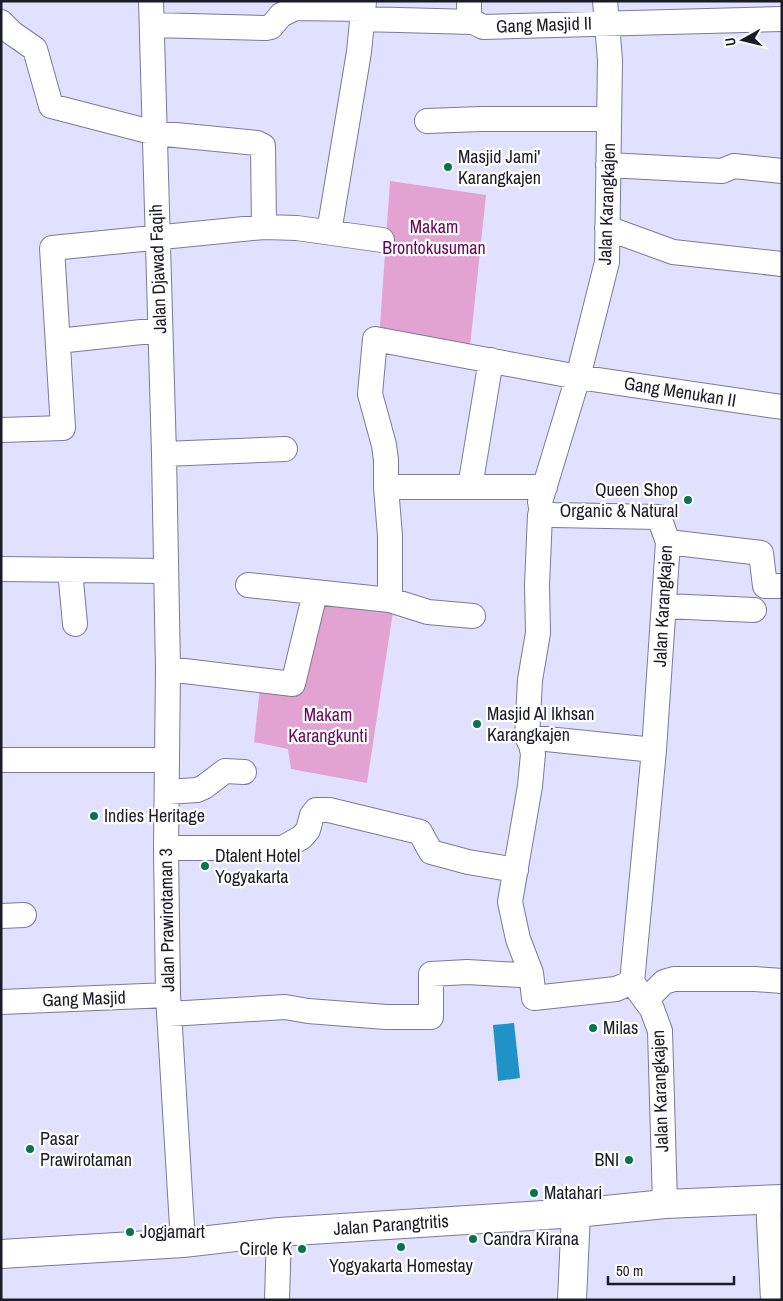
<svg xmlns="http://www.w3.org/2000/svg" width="783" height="1301" font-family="'Archivo Narrow',sans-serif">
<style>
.green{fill:#e2a3d3}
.water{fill:#2192c8}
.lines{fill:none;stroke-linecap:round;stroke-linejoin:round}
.minor-casing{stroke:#7a799a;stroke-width:26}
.major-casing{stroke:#7a799a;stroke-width:30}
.minor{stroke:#fff;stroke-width:24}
.major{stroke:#fff;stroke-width:28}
.poi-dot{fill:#06744d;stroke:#fff;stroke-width:2}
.labels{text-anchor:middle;stroke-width:4.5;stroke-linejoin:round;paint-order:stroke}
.street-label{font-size:18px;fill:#1b1a27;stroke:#fff}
.poi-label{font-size:18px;fill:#1b1a27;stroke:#fff;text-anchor:start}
.park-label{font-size:18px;fill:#68055c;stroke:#fff}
</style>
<rect width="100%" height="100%" fill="#e1e1ff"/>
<path class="green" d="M390,181l96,14 -17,161 -90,-16z
M314,595l80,10 -27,178 -76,-14 -3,-20 -34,-7 6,-54 37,3z"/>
<path class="water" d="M514,1023l6,55 -22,3 -5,-56z"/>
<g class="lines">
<g class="minor-casing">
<path id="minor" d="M151,1l13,453 4,215 -2,179 2,147 15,248
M469,1c0,15 -1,19 14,26l299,-8
M362,19l111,3
M1,22l11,11 23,16 16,57 104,27 102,10 6,3 1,81
M152,25l114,3 5,-1 10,-12 14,-7 68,1
M427,121l54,-2h128
M608,165l114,6 12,-5 48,5
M607,228l66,24 109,12
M329,232l30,-180 5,-51
M58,341l102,-11
M1,430l62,-2 -11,-180 212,-21 33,1 85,12
M164,454l121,-5
M386,487h159
M470,487l21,-127
M542,512l11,3 106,2 9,25 -14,208 -22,232 20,27 8,22 5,173
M542,512l-2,-10 38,-125 29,-115 3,-202 -5,-59
M668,542l93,11 4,33h17
M1,569l164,2
M70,570l5,54
M248,585l142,15 38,12 45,4
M390,600v-64l-4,-49v-27l-2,-15 -14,-51 5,-55 203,38 204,30
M665,606l89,4
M168,669l125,15 22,-91
M527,737l127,13
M1,760h165
M167,792l30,-2 7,-3 21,-16 19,1
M166,848h117l19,-11 6,-7 4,-15 4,-5h13l91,22 11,20 37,10 48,8
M1,916l23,-1
M531,973l-13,-34 -8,-37 20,-116 3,-32 -2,-9 -4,-8 3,-57 8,-47 -1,-48 3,-70 2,-3
M646,1000l18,-18 10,-3h81l27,2
M1,1002l167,-7
M169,1014l116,-7 23,4 78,6h45v-43l36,-2 53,3 11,-2 3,25 82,-9 16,-7
M768,1200l5,100
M277,1300l2,-68"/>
</g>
<g class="major-casing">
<path id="major" d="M1,1254l182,-11 96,-11 297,-19 89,-9 117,-5
M572,1300l4,-87"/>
</g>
<use href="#minor" class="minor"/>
<use href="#major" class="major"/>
</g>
<g class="poi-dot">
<circle cx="448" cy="167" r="5"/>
<circle cx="688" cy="500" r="5"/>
<circle cx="477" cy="724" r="5"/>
<circle cx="94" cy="816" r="5"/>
<circle cx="205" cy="866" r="5"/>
<circle cx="593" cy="1028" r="5"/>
<circle cx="30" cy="1149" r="5"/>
<circle cx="629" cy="1160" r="5"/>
<circle cx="534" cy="1193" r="5"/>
<circle cx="130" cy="1232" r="5"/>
<circle cx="473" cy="1239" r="5"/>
<circle cx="401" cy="1247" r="5"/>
<circle cx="302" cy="1249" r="5"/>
</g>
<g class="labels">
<g class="street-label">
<text transform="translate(544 25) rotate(-2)" y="6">Gang Masjid II</text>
<text transform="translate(607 204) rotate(-88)" y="6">Jalan Karangkajen</text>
<text transform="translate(158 269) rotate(-92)" y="6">Jalan Djawad Faqih</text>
<text transform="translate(680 392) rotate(9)" y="6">Gang Menukan II</text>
<text transform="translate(663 606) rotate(-87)" y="6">Jalan Karangkajen</text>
<text transform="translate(167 920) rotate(-91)" y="6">Jalan Prawirotaman 3</text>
<text transform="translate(84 999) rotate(-2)" y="6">Gang Masjid</text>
<text transform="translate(660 1091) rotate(-92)" y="6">Jalan Karangkajen</text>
<text transform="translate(391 1225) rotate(-4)" y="6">Jalan Parangtritis</text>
</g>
<g class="poi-label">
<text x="458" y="163">Masjid Jami'<tspan x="458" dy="21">Karangkajen</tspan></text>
<text x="678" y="496" text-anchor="end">Queen Shop<tspan x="678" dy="21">Organic &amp; Natural</tspan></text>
<text x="487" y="720">Masjid Al Ikhsan<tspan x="487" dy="21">Karangkajen</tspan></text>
<text x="104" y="822">Indies Heritage</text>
<text x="215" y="862">Dtalent Hotel<tspan x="215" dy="21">Yogyakarta</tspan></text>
<text x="603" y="1034">Milas</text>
<text x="40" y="1145">Pasar<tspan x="40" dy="21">Prawirotaman</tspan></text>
<text x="619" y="1166" text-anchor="end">BNI</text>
<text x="544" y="1199">Matahari</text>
<text x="140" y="1238">Jogjamart</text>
<text x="483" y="1245">Candra Kirana</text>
<text x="292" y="1255" text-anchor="end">Circle K</text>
<text x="401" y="1272" text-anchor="middle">Yogyakarta Homestay</text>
</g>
<g class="park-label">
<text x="434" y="233">Makam<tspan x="434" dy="21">Brontokusuman</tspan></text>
<text x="328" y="721">Makam<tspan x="328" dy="21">Karangkunti</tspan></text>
</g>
</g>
<rect width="783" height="1301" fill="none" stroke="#1b1a27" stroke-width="5"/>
<g transform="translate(743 40) rotate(262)" stroke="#ffffff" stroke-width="4" paint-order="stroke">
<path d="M0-4L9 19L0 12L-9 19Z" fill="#1b1a27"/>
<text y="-8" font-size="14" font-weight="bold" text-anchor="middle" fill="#1b1a27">U</text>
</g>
<path d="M608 1276v8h126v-8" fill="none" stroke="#1b1a27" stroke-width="2.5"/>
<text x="616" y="1276" font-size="15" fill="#1b1a27" stroke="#ffffff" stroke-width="4" paint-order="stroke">50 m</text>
</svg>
